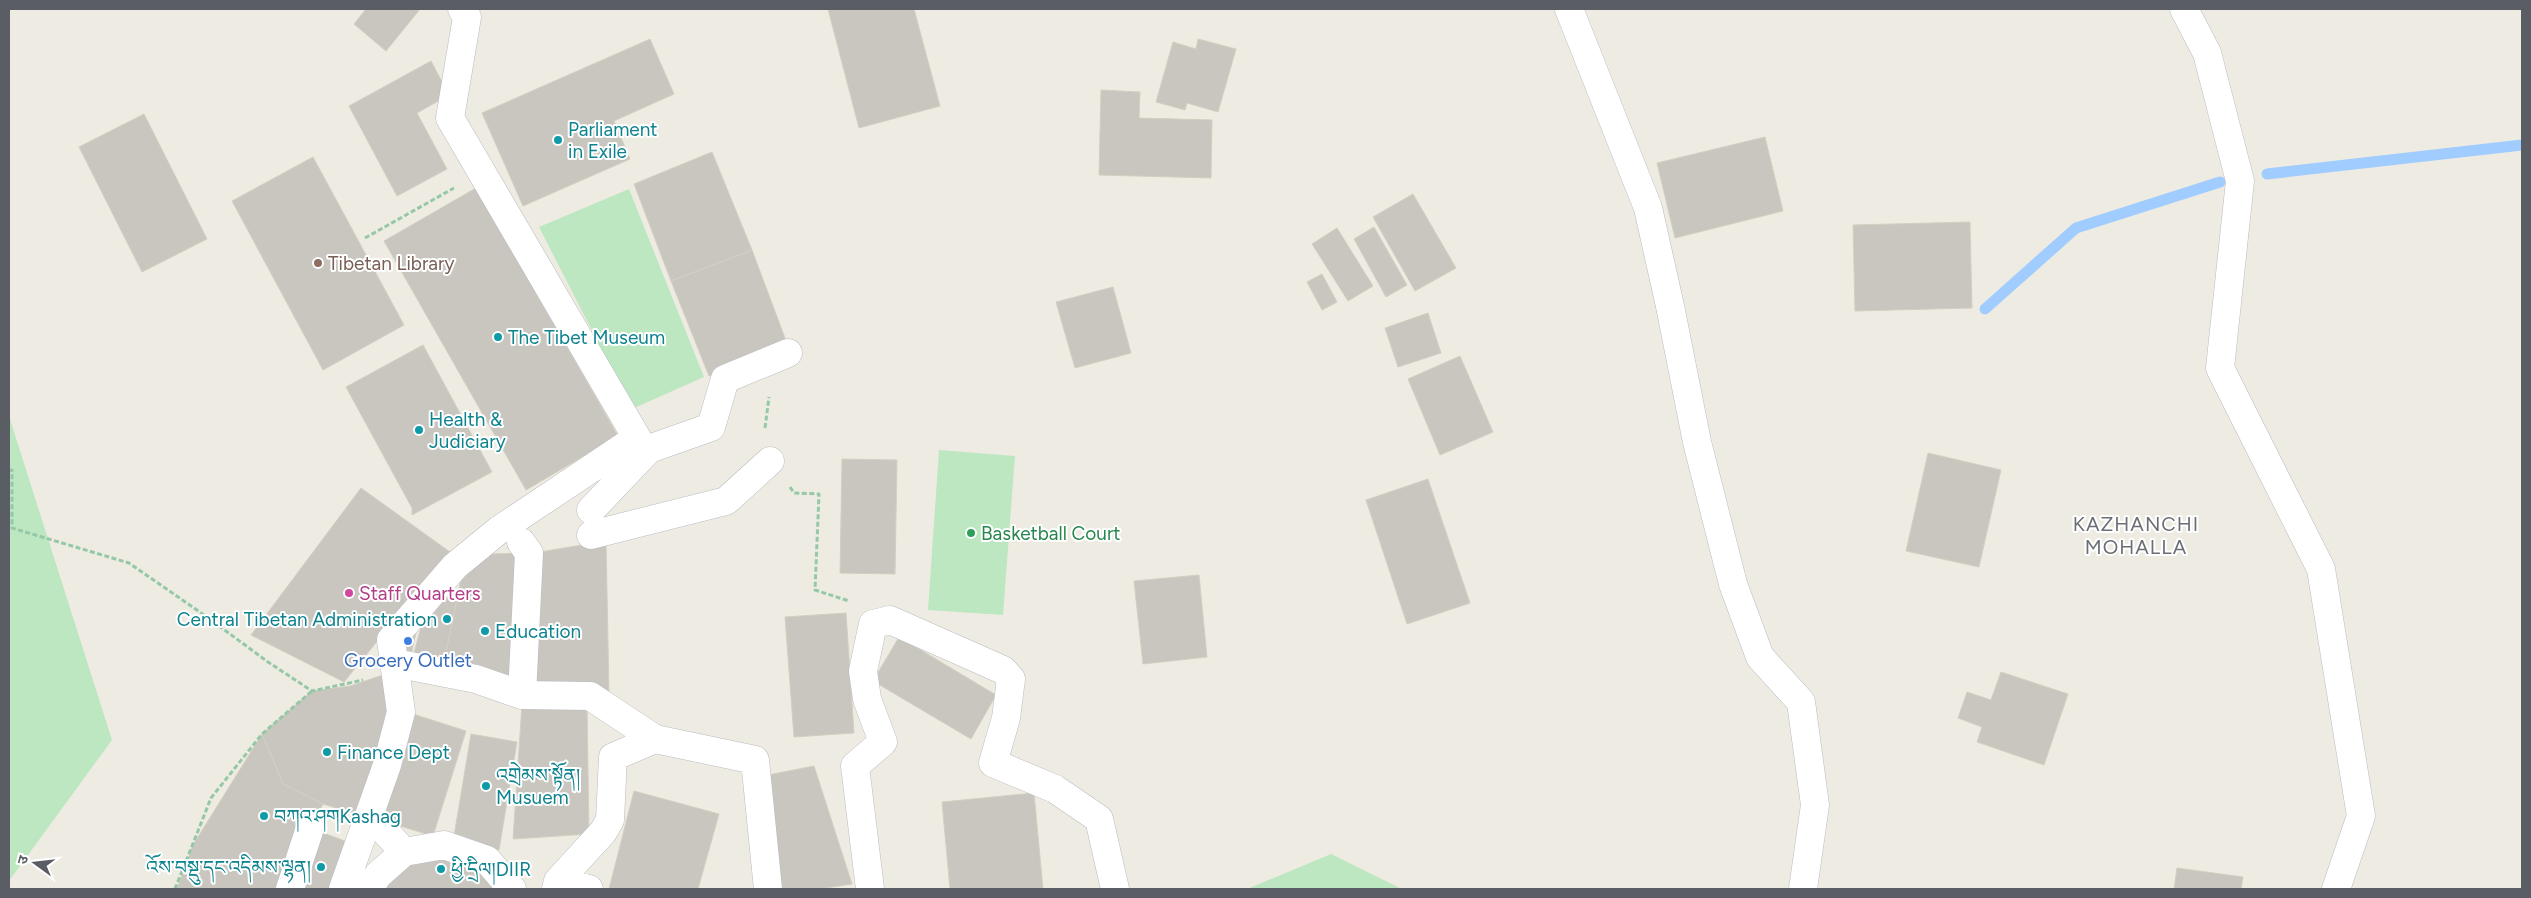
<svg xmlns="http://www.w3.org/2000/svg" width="2531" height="898" font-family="Figtree,'Noto Sans Devanagari','Noto Serif Tibetan',sans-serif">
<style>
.green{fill:#bde7c1}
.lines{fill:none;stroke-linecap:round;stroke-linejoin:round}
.stream{stroke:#a1ccff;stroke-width:11}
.building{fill:#c9c6bf;stroke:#d3cfc0}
.street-casing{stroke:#babbc1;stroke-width:29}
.path{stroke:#95c8a9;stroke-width:3;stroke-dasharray:5 2.5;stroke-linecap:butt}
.street{stroke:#fff;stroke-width:28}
.culture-dot{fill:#0f9aa8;stroke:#fff;stroke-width:2}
.education-dot{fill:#8d6e63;stroke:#fff;stroke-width:2}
.leisure-dot{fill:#2e9e5b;stroke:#fff;stroke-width:2}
.hotel-dot{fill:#d1479c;stroke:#fff;stroke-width:2}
.shop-dot{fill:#3f7fe0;stroke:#fff;stroke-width:2}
.labels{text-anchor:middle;stroke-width:4;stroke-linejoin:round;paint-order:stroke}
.culture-label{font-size:19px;fill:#0d838f;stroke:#fff;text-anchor:start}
.education-label{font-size:19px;fill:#785e54;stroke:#fff;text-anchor:start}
.leisure-label{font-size:19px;fill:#27864d;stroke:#fff;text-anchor:start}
.hotel-label{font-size:19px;fill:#b23c85;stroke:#fff;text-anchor:start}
.shop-label{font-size:19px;fill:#366cbe;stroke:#fff}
.neighbourhood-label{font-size:20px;letter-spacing:1px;fill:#6b6f75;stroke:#fff}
</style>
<rect width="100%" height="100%" fill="#eeece2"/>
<path class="green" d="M629,189l75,188 -72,32 -93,-182z
M9,416l103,324 -103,141z
M939,450l76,6 -12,159 -75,-5z
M1331,854l71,35h-155z"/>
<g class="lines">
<path class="stream" d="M2267,174l255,-29
M1985,309l91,-81 144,-46"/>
</g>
<path class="building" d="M366,9h54l-34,42 -32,-27z
M828,9h86l26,97 -81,22z
M650,39l24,55 -60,27 16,38 -107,47 -41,-93z
M1198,39l38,10 -18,63 -31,-9 -2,7 -29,-8 17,-60 23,7z
M431,61l18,34 -32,18 30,56 -50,27 -48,-90z
M1101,90l39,2 -1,26 73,2 -1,58 -112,-3z
M144,114l63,125 -65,33 -63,-125z
M1765,137l18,74 -108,27 -18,-75z
M712,152l40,98 -81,31 -37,-97z
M313,157l91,168 -81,45 -91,-169z
M476,188l142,248 -92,54 -142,-249z
M1413,194l43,74 -41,23 -42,-74z
M1970,222l2,86 -117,3 -2,-86z
M1374,227l33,58 -21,12 -32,-58z
M1337,228l36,58 -25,15 -36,-57z
M752,250l36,96 -79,30 -38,-95z
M1322,274l15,28 -15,8 -15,-28z
M1113,287l18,66 -56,15 -19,-66z
M1428,313l13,40 -43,14 -13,-39z
M423,345l69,127 -80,43v-7l-66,-121z
M1460,356l33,76 -53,23 -32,-76z
M1928,453l73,17 -22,97 -73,-16z
M842,459l55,1 -2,114 -55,-1z
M1428,479l42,124 -63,21 -41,-124z
M361,488l89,64 -106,130 -93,-47z
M606,541l3,152 -75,-7v-133z
M523,553l-6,130 -74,-16 19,-93 29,-20z
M1199,575l8,82 -64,7 -9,-83z
M458,595l-15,72 -31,-7 15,-55z
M846,613l8,120 -60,4 -9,-120z
M418,624l-8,35 -14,-3z
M899,637l97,58 -25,44 -98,-58z
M2001,672l67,22 -24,71 -67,-23 5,-15 -24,-9 9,-26 24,8z
M389,673l1,58 -28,85 -39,-12 -40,-20 -21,-50 50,-43 38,-5z
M587,703l2,131 -76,5 9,-135z
M410,713l56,18 -33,105 -56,-17z
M262,734l21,50 40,20 -13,24 -20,61h-113l16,-44z
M471,734l46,8 -18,108 -46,-8z
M814,766l38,118 -33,5h-41l-15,-113z
M634,791l85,23 -21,75h-89z
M1034,793l9,96h-93l-8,-87z
M310,828l43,16 -18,45h-45z
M425,856l47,5 33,28h-126l24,-24z
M2177,868l66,9 -2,12h-67z"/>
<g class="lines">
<g class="street-casing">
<path id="street" d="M1569,9l79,199 22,98 27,136 36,142 27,73 41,45 14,103 -12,84
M2184,9l23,44 33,128 -20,187 101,201 40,247 -25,73
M591,510l58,-61 62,-22 14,-48 63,-26
M591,535l135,-34 44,-40
M521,542l8,11 -7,142
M395,663l81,16 46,16 68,1 65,43
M367,823l15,5 22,24 40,-7 43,15 25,29
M558,881l31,8
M290,889l20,-61
M343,889l44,-124 14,-53 -10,-72 64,-74 44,-36 138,-92 -187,-320 17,-101 -5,-8
M369,889l9,-14 26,-23
M556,889l2,-8 45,-49 7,-12 3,-63 42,-18 100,21 13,129
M870,889l-15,-123 28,-24 -16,-43 -4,-28 10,-47 17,-4 113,50 8,9 -5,39 -13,45 62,26 44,30 16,70"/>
</g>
<path class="path" d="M365,238l89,-50
M765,428l4,-31
M9,471l3,-1v58l117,35 78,54 61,45 44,29 51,-11
M790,487l4,6 25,1 -4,96 34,11
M175,889l36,-91 51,-64 50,-43"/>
<use href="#street" class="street"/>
</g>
<g class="culture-dot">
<circle cx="558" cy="140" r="5"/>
<circle cx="498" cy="337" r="5"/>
<circle cx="419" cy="430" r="5"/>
<circle cx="447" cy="619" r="5"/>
<circle cx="485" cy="631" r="5"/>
<circle cx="327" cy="752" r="5"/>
<circle cx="486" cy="786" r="5"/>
<circle cx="264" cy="816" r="5"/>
<circle cx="321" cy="867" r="5"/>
<circle cx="441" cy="869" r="5"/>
</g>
<circle class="education-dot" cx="318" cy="263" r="5"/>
<circle class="leisure-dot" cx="971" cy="533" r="5"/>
<circle class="hotel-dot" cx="349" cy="593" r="5"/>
<circle class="shop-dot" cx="408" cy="641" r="5"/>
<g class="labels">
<g class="culture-label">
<text x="568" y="136">Parliament<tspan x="568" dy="22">in Exile</tspan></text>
<text x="508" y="344">The Tibet Museum</text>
<text x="429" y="426">Health &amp;<tspan x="429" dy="22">Judiciary</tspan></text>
<text x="437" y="626" text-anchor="end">Central Tibetan Administration</text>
<text x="495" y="638">Education</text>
<text x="337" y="759">Finance Dept</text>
<text x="496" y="782">འགྲེམས་སྟོན།<tspan x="496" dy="22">Musuem</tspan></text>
<text x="274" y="823">བཀའ་ཤགKashag</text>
<text x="311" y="874" text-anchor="end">འོས་བསྡུ་དང་འདིམས་ལྷན།</text>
<text x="451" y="876">ཕྱི་དྲིལ།DIIR</text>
</g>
<g class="education-label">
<text x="328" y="270">Tibetan Library</text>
</g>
<g class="leisure-label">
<text x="981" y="540">Basketball Court</text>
</g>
<g class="hotel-label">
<text x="359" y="600">Staff Quarters</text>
</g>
<g class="shop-label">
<text x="408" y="667">Grocery Outlet</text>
</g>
<g class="neighbourhood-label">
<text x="2136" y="531">KAZHANCHI<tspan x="2136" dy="23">MOHALLA</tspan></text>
</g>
</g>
<rect width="2531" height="898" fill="none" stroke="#5a5d63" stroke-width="20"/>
<g transform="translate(35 863) rotate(285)" stroke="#ffffff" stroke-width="4" paint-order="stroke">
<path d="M0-4L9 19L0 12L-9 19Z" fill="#5a5d63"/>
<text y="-8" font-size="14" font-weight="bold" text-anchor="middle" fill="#5a5d63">उ</text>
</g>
</svg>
